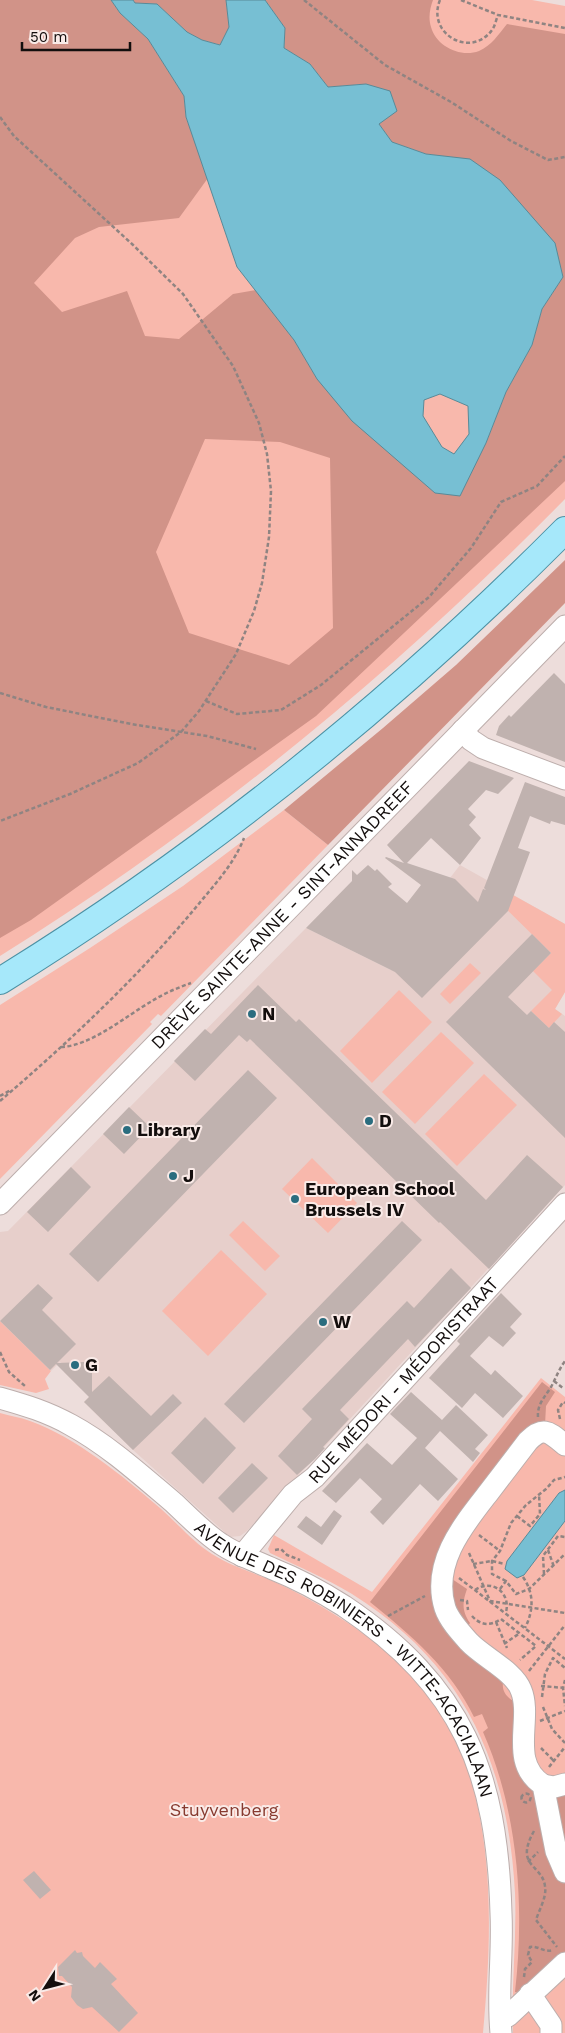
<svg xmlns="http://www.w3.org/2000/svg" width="565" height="2033" font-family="'Work Sans',sans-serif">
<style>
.built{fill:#e7cfcb}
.green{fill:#f8b8ac}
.forest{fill:#d19388;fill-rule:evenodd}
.water{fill:#77bfd3;stroke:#598a98;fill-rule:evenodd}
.building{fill:#c0b2af}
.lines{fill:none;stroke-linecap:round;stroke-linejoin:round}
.minor-casing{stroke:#bdaeac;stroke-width:23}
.major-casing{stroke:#4c91a4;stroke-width:28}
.path{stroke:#8f8482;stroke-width:2.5;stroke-dasharray:4 2.5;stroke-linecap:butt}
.minor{stroke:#fff;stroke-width:21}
.major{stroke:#a6e8fa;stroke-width:26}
.poi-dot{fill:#2a6d7f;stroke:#faebe8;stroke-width:2}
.labels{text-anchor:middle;stroke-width:4;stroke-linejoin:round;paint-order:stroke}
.street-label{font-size:18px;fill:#130e0d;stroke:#faebe8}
.poi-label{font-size:18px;font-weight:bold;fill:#130e0d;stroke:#faebe8;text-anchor:start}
.park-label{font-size:18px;fill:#873a2f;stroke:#faebe8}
</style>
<rect width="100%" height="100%" fill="#eddddb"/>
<path class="built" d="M460,865l105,59v68l-10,17 10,7v169l-318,346 -7,5 -10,1 -97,-87 -49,-48 8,-8 -7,-8 -4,3 -17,-17 3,-3 -7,-7 -9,9 -51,-50v-89l8,-1 298,-303 85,42 59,-92z"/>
<path class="green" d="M0,0h532l33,6v493c-171,174 -358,328 -565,457z
M284,810l44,35 -167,171 -3,-2 -8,8 2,2 -152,155v-174l90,-57 93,-62z
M495,885l70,39v68l-10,17 7,5 -13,14 -18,-17 21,-21 -19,-19 18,-18 -62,-61z
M470,963l11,10 -31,31 -10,-10z
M399,990l33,32 -60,61 -32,-32z
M441,1032l33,31 -59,61 -33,-32z
M484,1074l33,31 -60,61 -32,-32z
M312,1158l45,45 -29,30 -46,-44z
M243,1221l37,35 -15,15 -36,-36z
M221,1250l46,44 -59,62 -46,-45z
M0,1321l51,50 -6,8 4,10 -13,4 -36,-8z
M541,1378l24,19v636h-52c-2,-47 4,-93 2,-140 -7,-130 -51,-229 -163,-299 -26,-16 -55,-28 -82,-41l-2,-4 6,-14 98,57z
M0,1413c10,3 20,4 30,8 45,16 93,55 130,87 17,15 33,34 52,46 17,11 37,17 56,25 28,12 54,27 80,44 41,27 86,67 107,113 41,92 37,199 28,297h-483z"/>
<path class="forest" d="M0,0h111l9,13 28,26 36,57 2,21 22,61 -29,40 -80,9 -24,11 -41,45 28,29 65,-21 18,45 34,3 54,-45 23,-4 38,50 23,39 118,114 51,-50 20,-51 26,-47 10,-36 21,-32 -93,-117 -44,-6 -34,-12 -13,-18 -13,-40 -38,3 -18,-23 -26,-16 1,-20 -20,-28h168c-3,8 -5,18 -2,27 5,19 29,31 48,24 12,-5 20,-17 28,-27l58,10v447l-249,235 -285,204 -31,18zM205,439l75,3 50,16 3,170 -44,37 -100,-32 -33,-81z
M133,0h93l3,27 -8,18 -19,-5 -15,-8 -30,-28 -22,-1z
M565,560v43l-237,242 -44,-35 99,-82 73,-63z
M542,1382l13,10 -9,14 -1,19 -105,146 27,18c-5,14 -5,22 3,34l-12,17 46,37c-4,14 2,21 15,27l5,62 41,26v162l-41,40 -9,-2c10,-86 3,-181 -32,-260l5,-4 -6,-14 -8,3c-23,-48 -63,-82 -104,-115z"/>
<path class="water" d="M111,0h22l2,3 22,1 30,28 15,8 18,5 9,-18 -3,-27h39l20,28 -1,20 26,16 18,23 38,-3 24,7 7,20 -18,13 13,18 34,12 44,5 30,21 55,63 8,34 -21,32 -10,36 -26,47 -20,51 -26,53 -25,-3 -83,-72 -35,-42 -23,-39 -57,-73 -51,-150 -2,-21 -36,-57 -28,-26zM440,394l28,12 1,28 -15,20 -12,-7 -19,-31 1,-16z
M565,1490v31l-41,54 -7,3 -12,-9 2,-8 52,-68z"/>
<path class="building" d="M554,673l11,11v78l-69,-27 3,-9 10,-11 2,2z
M469,761l45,17 -16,16 -12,-4 -18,19 8,8 -7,8 12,13 -21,27 -29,-27 -24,25 48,16 23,23 5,-13 3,1 -2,-2 41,-106 40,15v28l-14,-4 -1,3 -20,-8 -12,32 12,4 -22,59 -86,87 -27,-26 -89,-44 46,-47v-11l5,5 11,-10 7,6 2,-2 15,15 -4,3 19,16 14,-18 -36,-27 1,-1 18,6 -17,-18z
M532,934l19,19 -43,44 19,18 4,-4 18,17 5,-6 11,10v106l-119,-116z
M258,985l38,37 3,-3 187,181 41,-45 36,32 -74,82 -49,-47 -1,1 -189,-184 -3,3 -8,-7 -44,46 -21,-20 31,-32 6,5z
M248,1070l29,28 -179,184 -29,-28z
M129,1107l21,20 -26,27 -21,-20z
M71,1167l20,20 -43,45 -21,-20z
M402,1221l20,19 -178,183 -20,-19z
M451,1268l20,20 -56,59 -7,-8 -68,71 9,9 -26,28 2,1 -10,11 -18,16 -19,-19 34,-37 -10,-10 105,-108 7,7z
M38,1284l15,14 -11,12 34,34 -19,19 27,-1 8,8v22l17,-16 42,40 22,-22 9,9 -49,47 -49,-48 5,-5 -33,-33 -6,6 -50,-49z
M501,1293l21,21 -12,13 6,6 -13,14 -14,-11 -19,20 21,19 4,-5 28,26 -20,22 -28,-25 -13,15 -33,-30 31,-34 -3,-3z
M411,1392l31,28 14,-15 32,30 -13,14 5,4 -7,9 -33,-31 -15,17 33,31 -20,22 -18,-17 -37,41 -13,-13 12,-13 -22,-21 -24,25 -14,-12 45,-48 25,22 25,-27 -27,-24z
M205,1417l31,31 -33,36 -32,-31z
M252,1463l16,15 -35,35 -15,-15z
M334,1510l8,6 -20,29 -25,-18 9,-11 15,11z
M34,1871l17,19 -11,9 -17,-19z
M75,1950l2,3 5,-1 1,4 12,12 5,-6 17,17 -6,5 27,29 -19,19 -27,-25 -9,2 -6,-4 -6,-8 1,-10 -10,-11h-3l-1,-9z"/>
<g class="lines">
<g class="minor-casing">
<g id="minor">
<path d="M463,730l8,10 12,8 82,31"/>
<path id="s1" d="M0,1204l565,-578"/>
<path id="s2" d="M0,1398c25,7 48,14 71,27 37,20 71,51 103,78 15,14 30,30 47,41 16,11 35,17 52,25 25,10 49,23 71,37 119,80 153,167 157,307 2,40 -4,80 0,120"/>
<path d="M565,1445c-15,-12 -21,-20 -37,-4 -13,17 -26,34 -39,51 -25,32 -58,71 -44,116 4,12 15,24 24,34 14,15 45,29 52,48 12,29 -13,72 22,95l13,66 9,21"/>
<path id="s3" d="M242,1556l51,-62 22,-17 250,-273"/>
<path d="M543,1785l11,2 11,-3"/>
<path d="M530,1994l21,31v8"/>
<path d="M508,2016l57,-53"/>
</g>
</g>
<g class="major-casing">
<path id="major" d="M0,981c206,-127 394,-279 565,-451"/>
</g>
<path class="path" d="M304,0l81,65 66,37 60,39 37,19 17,-3
M440,0c-14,34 31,59 52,30 3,-4 4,-10 6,-15
M461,0l37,15 67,13
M0,117l14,19 118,108 51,50 50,72 26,57 8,31 4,37 -2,46 -7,46 -8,28 -18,43 -37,57 -18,21 -43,31 -68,31 -70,27
M0,693l46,14 85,17 76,12 49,13
M206,701l31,13 44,-4 40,-25 108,-88 42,-49 30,-46 36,-16 28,-30
M61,1047c30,-1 65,-31 91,-46 13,-8 25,-13 39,-18
M0,1096l11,-6
M0,1101c70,-60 138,-124 197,-195 18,-22 37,-42 47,-68
M0,1352l9,20 16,14
M554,1381l10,8
M538,1417c-1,-13 7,-20 13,-30 5,-9 8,-18 14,-26
M560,1419l-2,-9 5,-8 2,1
M517,1516l13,10 10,-12 -1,-20
M479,1535l21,16
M275,1550l6,-1 6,6 13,5
M548,1550l6,17
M469,1553l21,48 75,12
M473,1564l19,-3 13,3
M544,1574l-1,-18 15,-20 7,1
M523,1577c11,16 11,33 2,51
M459,1578l106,81
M506,1581l-14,-7v-13l8,-10 11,-28 15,-18 20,-16 8,-9 11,-3
M500,1589l6,-8 10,13 13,-5 36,-35
M475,1590c17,-12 36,3 31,22
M460,1600l7,1 1,9
M388,1616l37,-20
M472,1616c9,10 19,10 29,3l35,27 -16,14
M496,1622l11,26
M504,1644l16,-11
M529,1671l36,-46
M565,1680l-2,8 2,18
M541,1686l24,2
M542,1697l3,-23 8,-16 12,10
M543,1707l9,22 13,14
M540,1721l25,-10
M541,1748l13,13
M549,1767l16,-20
M521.5 1798a4.5 4.5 0 1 1 9 0a4.5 4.5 0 1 1-9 0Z
M534,1831c-20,36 8,33 11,55 2,11 -6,24 -9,34l21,27
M528,1862l10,-10
M524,1977l1,-8 7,-7 -4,-7 2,-8c7,-2 14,6 23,3"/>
<use href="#minor" class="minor"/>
<use href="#major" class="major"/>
</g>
<g class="poi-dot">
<circle cx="252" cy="1014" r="5"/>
<circle cx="369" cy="1121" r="5"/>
<circle cx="127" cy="1130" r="5"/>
<circle cx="173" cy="1176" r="5"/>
<circle cx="295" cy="1199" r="5"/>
<circle cx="323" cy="1322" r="5"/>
<circle cx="75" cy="1365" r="5"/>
</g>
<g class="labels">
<g class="street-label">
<text dy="6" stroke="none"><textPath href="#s1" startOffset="404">DRÈVE SAINTE-ANNE - SINT-ANNADREEF</textPath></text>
<text dy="6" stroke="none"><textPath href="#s3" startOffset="239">RUE MÉDORI - MÉDORISTRAAT</textPath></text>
<text dy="6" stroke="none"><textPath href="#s2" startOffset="444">AVENUE DES ROBINIERS - WITTE-ACACIALAAN</textPath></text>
</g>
<g class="poi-label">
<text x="262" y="1020">N</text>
<text x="379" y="1127">D</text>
<text x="137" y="1136">Library</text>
<text x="183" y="1182">J</text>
<text x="305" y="1195">European School<tspan x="305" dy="21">Brussels IV</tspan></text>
<text x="333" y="1328">W</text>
<text x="85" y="1371">G</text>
</g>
<g class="park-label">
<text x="224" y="1816">Stuyvenberg</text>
</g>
</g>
<g transform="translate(45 1988) rotate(234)" stroke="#faebe8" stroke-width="4" paint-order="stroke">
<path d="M0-4L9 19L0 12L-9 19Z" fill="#130e0d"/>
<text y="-8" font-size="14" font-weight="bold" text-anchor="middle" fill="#130e0d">N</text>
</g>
<path d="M22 42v8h108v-8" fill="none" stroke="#130e0d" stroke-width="2.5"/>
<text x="30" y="42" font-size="15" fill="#130e0d" stroke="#faebe8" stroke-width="4" paint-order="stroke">50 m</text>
</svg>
